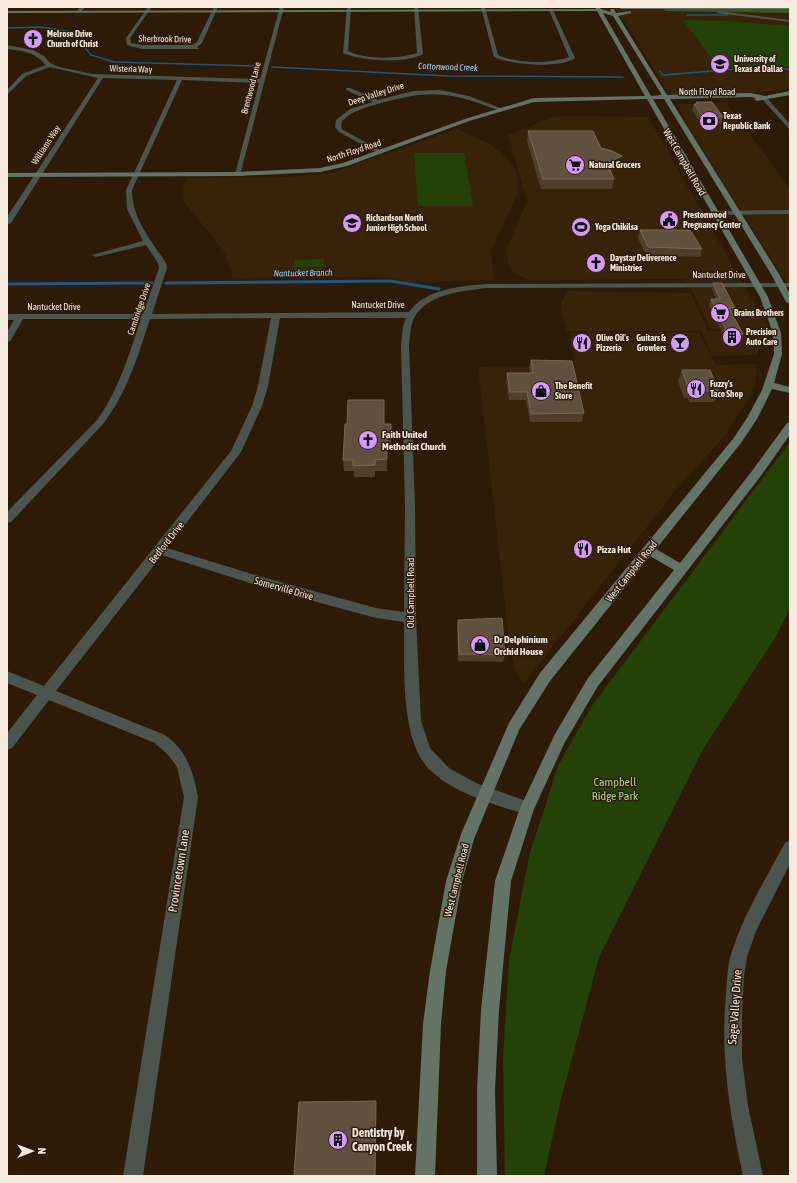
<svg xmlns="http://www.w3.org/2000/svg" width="797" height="1183" font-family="'Asap Condensed',sans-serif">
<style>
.built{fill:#392308}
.green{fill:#244208}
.forest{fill:#395821}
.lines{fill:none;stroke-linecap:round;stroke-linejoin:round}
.stream-far1{stroke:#1d5681;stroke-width:1.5}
.stream{stroke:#1d5681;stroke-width:3}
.street{fill:#4b554d;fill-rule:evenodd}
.secondary{fill:#637467;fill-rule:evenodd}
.wall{fill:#503d2a}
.shaded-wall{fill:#3a2814}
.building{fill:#61503d;stroke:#796856}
.labels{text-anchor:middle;stroke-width:3;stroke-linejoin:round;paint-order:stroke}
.far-poi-label{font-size:9px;font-weight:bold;fill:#f6eade;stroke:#2d1b08;text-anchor:start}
.far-street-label{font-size:9px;fill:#f6eade;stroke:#2d1b08}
.far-water-label{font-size:9px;font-style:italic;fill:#a6d4fb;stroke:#2d1b08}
.street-label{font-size:10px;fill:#f6eade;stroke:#2d1b08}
.poi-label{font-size:10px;font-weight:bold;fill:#f6eade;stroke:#2d1b08;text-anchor:start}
.near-park-label{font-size:12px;fill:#a4d582;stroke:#2d1b08}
.near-street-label{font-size:12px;fill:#f6eade;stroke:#2d1b08}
.near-poi-label{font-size:12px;font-weight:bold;fill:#f6eade;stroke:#2d1b08;text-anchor:start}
</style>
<rect width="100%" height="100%" fill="#2d1b08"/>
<path class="built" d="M614,7h176v82l-59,6h-56l-7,-2 -37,-62z
M727,103l63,86v99l-103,-163 -9,-21z
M564,116l84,1 121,212h-58l-25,-50 -156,1 -17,-7 -5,-8 -1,-17 20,-47 -19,-66 45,-18z
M457,129l31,14 12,9 12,12 5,12v19l-26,56 3,29 -86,2 -21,-5 -154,1 -9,-27 -40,-49 -1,-13 4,-11 102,-1 43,-4z
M567,291l124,2 17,38h56l3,6 -10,18 -45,1 -11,-25h-134l-7,-25z
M699,332l17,33 41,-1 -2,23 -27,45 -52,58 -152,193 -7,-7 -7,-28 -32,-281 97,-2 -6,-32z"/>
<path class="green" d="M683,20l43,1 64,5v41h-72z
M414,153h50l9,53h-55z
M324,259v7l-30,1 1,-7z
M323,268v7l-30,1 1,-7z
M790,442v166l-15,30 -72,111 -104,208 -38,142 -17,77h-39l-2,-118 6,-97 20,-105 29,-90 33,-59z"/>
<path class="forest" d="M663,8l127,1v4l-125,-2z"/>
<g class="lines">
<path class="stream-far1" d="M687,15h41
M7,28l34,-1 26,4 9,6 15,18 23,7 145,4
M272,67l176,9 175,1
M660,71l3,4 74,-6h53"/>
<path class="stream" d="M166,283l225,-2 48,8
M7,284l145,-1"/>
<path class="street" d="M80,7h5l-5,6h-4z
M148,7h4l-22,31 1,5 11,2h50l5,-3 17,-35h4l-16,36 -5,4 2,2h-57l-15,-4 -1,-7z
M280,7h4l-44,168 -5,-1 24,-91 -77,-3 -50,110c0,29 19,50 34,73l1,5 -15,46 257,-2c16,-23 52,-26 78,-28l303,-1v4l-303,1c-25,3 -65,6 -75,35 -2,7 -2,15 -3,22l6,161 1,112 5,103 9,27 19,20 27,15 56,20 2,5 -2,5 -5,2c-33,-11 -73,-21 -98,-46 -30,-31 -24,-106 -25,-147l-28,-4 -114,-31 -100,-32 -106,136 109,44c22,16 28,36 33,62l-55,379h-20l61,-379 -7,-30 -8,-11 -14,-13 -106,-43 -37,48 -5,2v-17l30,-38 -30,-12v-12l37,15 187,-235 21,-45 6,-20 13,-68 -121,1c-12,37 -23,74 -47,105l-92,98 -4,1v-11l90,-92c22,-30 32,-66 44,-101h-118l-12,21 -4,3v-11l7,-12h-7v-6h136l16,-46 -1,-5 -12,-18 -50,12 -4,-2 51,-14 -16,-32 -1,-19 51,-110 -74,-2 -92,145 -4,2v-8l91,-139 -48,-11 -24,9 -19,19v-5l15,-16 24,-9c-11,-13 -23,-14 -39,-16v-4l26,5 11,6 6,7 9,4 33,7 168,5zM280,318h126l-3,8 -2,19 4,161 -1,106 -28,-4 -114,-31 -95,-29 74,-96 21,-46 6,-20z
M347,7h4l-3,44c18,9 50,8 69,2l-3,-46h4l5,47c-16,10 -63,7 -80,-1z
M481,7h4l13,48c19,9 52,9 71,2l-20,-47 2,-1 2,1 22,48c-16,11 -64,7 -81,-1z
M718,11l72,9v2l-74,-9z
M346,88h4l28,12 35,-9 27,-1 29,6 34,13 -5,1c-47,-18 -68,-21 -117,-7 -14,4 -28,7 -39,18l-1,6 2,3 39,21 1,1 -3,2 -41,-22 -4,-5 1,-7 14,-11 23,-7 -27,-12z
M761,96h4l25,28v6l-29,-32z
M790,210v4l-75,1 -4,-2 4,-2z
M790,840v24l-34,67 -9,26 -3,19 -2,35v48l6,47 15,70h-20c-13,-60 -23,-120 -17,-181 1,-12 1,-25 4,-37 12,-41 35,-78 55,-115z"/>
<path class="secondary" d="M595,7h4l2,2 10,3 -1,-3h4l2,4 15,-2v2l-13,3 49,79 84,-2 14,3 25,-5v4l-33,6 -3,-2 2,-1 -5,-1 -81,2 109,175 11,20v10l-4,-2 -15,-28 -107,-175h-11l115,198 13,36 1,21 -8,29 16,4v6l-18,-4 -15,30 -16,24 -85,106 24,14 72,-92 35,-48 3,-1 -1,14 -29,41 -162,209 -33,56 -31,67 -23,72 -12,129 -4,80 2,86h-20v-86l4,-80 14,-129 25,-73 35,-74 33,-56 86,-108 -24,-14 -100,125 -31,49 -45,109 -12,42 -16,90 -5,53 -6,152h-20l8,-152 7,-53 16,-90 15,-47 48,-111 31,-50 193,-234 14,-21 15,-28 12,-36 -1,-21 -13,-36 -113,-198 -113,3 -65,19 -122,45 -27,6 -82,4 -231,1v-4l231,-1 82,-4 23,-5 122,-44 69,-21 111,-2 -48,-85 -590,2v-2l589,-2zM603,13l10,3 49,79 -11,1z
M619,7h171v2h-169z"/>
</g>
<path class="wall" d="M696,102l27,15 -2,7h-20l-9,-14 2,-6h2z
M528,131l73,17 21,8 -2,9 -10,6 4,8 -2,10h-71l-14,-48z
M640,230l62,19 -2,8 -54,-2 -8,-17z
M713,283l22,25 -2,5h-1l11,21 -3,6h-14l-17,-35 2,-6h5l-4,-10z
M531,360l53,53 -2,9h-52l-4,-22h-17l-3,-18 1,-9h23l-1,-5z
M682,370l37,21 -5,11h-25l-1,-4h-4l-6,-17z
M384,424h7v21h-4v26h-12v6h-21v-6h-10l-1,-11z
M458,620l47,35 -2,7 -45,-1 -1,-33z"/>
<path class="shaded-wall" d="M622,156l-2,9 -15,8 2,-10z
M376,1101v75h-1z"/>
<path class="building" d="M696,102h16l11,15h-20l-9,-13h4z
M528,131h65l8,17 11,3 10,5 -15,7 7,16h-71z
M640,230h50l12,19 -54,-2z
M713,283h9l13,25h-6l14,26h-15l-17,-35h9z
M531,360l41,1 12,52 -53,1 -4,-22h-17l-3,-19h26z
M682,370h28l9,21h-26l-1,-4h-4z
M348,400h36v24h7v10h-4v25l-12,1v5l-22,1v-6h-10l2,-36h2z
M502,618l3,37 -46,-1 -1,-34z
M376,1101l-1,75h-81l5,-74z"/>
<defs>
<g id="church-disc" transform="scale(1)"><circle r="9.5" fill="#d69bfa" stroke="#2d1b08"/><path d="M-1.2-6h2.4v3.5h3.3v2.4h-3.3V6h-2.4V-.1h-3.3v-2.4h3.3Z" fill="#111"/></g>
<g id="university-disc" transform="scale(1)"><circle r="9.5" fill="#d69bfa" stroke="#2d1b08"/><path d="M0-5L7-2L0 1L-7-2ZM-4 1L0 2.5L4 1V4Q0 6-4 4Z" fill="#111"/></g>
<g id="bank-disc" transform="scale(1)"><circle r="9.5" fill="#d69bfa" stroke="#2d1b08"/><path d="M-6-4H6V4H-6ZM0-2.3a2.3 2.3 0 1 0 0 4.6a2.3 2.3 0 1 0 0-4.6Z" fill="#111"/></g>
<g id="supermarket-disc" transform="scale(1)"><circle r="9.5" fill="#d69bfa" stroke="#2d1b08"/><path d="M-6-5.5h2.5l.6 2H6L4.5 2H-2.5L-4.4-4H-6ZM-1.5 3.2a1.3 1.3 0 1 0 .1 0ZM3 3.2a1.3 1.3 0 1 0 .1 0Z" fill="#111"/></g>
<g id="civic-disc" transform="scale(1)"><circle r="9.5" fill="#d69bfa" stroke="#2d1b08"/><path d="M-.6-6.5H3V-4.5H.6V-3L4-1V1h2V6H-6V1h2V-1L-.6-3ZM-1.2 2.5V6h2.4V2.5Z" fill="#111"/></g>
<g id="school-disc" transform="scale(1)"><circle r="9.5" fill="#d69bfa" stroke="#2d1b08"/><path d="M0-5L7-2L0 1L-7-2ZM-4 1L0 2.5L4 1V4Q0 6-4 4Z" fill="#111"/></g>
<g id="stadium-disc" transform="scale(1)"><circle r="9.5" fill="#d69bfa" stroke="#2d1b08"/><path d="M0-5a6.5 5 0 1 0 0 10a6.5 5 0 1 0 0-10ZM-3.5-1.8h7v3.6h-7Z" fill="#111"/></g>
<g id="building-disc" transform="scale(1)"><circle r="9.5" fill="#d69bfa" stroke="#2d1b08"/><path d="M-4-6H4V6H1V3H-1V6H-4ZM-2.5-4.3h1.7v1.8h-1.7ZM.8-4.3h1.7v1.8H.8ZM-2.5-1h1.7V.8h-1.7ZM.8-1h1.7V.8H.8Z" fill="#111"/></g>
<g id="restaurant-disc" transform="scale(1)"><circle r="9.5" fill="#d69bfa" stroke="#2d1b08"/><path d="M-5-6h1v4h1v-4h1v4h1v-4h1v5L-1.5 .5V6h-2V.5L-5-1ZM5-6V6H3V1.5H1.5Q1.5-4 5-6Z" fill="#111"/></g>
<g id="bar-disc" transform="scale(1)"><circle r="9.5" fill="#d69bfa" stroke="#2d1b08"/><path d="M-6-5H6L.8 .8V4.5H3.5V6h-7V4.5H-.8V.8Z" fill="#111"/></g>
<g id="shop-disc" transform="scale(1)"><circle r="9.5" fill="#d69bfa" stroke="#2d1b08"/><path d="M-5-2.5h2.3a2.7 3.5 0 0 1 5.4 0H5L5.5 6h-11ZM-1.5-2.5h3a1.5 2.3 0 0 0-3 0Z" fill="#111"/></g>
</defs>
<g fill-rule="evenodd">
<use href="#church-disc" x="33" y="39"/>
<use href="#university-disc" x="720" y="64"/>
<use href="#bank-disc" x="709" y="121"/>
<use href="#supermarket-disc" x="575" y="165"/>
<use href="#civic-disc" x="669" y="220"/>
<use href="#school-disc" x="352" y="223"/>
<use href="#stadium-disc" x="581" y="227"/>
<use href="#church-disc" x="596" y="263"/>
<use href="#supermarket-disc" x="720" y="313"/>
<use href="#building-disc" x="732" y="337"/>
<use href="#restaurant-disc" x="582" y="343"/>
<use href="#bar-disc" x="680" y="343"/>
<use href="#restaurant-disc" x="696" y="389"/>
<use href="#shop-disc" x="541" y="391"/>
<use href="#church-disc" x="368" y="440"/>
<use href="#restaurant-disc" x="583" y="549"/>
<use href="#shop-disc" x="480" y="645"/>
<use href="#building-disc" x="338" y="1140"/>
</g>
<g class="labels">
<g class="far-poi-label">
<text x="47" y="37">Melrose Drive<tspan x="47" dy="10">Church of Christ</tspan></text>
<text x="734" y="62">University of<tspan x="734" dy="10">Texas at Dallas</tspan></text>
<text x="723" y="119">Texas<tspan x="723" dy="10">Republic Bank</tspan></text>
<text x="589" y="168">Natural Grocers</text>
<text x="683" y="218">Prestonwood<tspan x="683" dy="10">Pregnancy Center</tspan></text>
<text x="366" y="221">Richardson North<tspan x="366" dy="10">Junior High School</tspan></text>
<text x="595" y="230">Yoga Chikilsa</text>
<text x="610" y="261">Daystar Deliverence<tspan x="610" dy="10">Ministries</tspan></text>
<text x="734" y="316">Brains Brothers</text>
<text x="746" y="335">Precision<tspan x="746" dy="10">Auto Care</tspan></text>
<text x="596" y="341">Olive Oil's<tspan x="596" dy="10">Pizzeria</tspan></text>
<text x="666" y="341" text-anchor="end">Guitars &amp;<tspan x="666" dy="10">Growlers</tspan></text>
<text x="710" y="387">Fuzzy's<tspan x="710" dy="10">Taco Shop</tspan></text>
<text x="555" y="389">The Benefit<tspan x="555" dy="10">Store</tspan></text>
</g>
<g class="far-street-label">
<text transform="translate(165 39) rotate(1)" y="3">Sherbrook Drive</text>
<text transform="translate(131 69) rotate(2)" y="3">Wisteria Way</text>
<text transform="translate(251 88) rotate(-75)" y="3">Brentwood Lane</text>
<text x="707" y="95">North Floyd Road</text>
<text transform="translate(376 94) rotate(-18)" y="3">Deep Valley Drive</text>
<text transform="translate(46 145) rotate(-57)" y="3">Williams Way</text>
<text transform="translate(354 151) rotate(-18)" y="3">North Floyd Road</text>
<text x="719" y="278">Nantucket Drive</text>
<text x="378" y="308">Nantucket Drive</text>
<text x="54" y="310">Nantucket Drive</text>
<text transform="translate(139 309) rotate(-71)" y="3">Cambridge Drive</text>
</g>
<g class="far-water-label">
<text transform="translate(448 67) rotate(2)" y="3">Cottonwood Creek</text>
<text transform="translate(303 273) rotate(-1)" y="3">Nantucket Branch</text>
</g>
<g class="street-label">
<text transform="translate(685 162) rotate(60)" y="4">West Campbell Road</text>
<text transform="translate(166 542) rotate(-52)" y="4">Bedford Drive</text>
<text transform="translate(631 571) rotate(-51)" y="4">West Campbell Road</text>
<text transform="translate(284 588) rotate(16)" y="4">Somerville Drive</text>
<text transform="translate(410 593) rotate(-90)" y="4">Old Campbell Road</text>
<text transform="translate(456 880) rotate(-76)" y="4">West Campbell Road</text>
</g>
<g class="poi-label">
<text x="382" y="438">Faith United<tspan x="382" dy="12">Methodist Church</tspan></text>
<text x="597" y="553">Pizza Hut</text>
<text x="494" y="643">Dr Delphinium<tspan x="494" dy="12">Orchid House</tspan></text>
</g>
<g class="near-park-label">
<text x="615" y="786">Campbell<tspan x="615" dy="14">Ridge Park</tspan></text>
</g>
<g class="near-street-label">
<text transform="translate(179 871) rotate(-81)" y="4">Provincetown Lane</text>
<text transform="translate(735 1007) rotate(-86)" y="4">Sage Valley Drive</text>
</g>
<g class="near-poi-label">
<text x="352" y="1137">Dentistry by<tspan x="352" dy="14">Canyon Creek</tspan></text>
</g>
</g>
<rect width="797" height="1183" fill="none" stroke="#f6eade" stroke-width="16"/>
<g transform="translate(32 1151) rotate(89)" stroke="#2d1b08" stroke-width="3" paint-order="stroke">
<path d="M0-3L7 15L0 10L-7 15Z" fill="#f6eade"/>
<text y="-6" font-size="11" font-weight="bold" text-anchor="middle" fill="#f6eade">N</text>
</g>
</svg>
